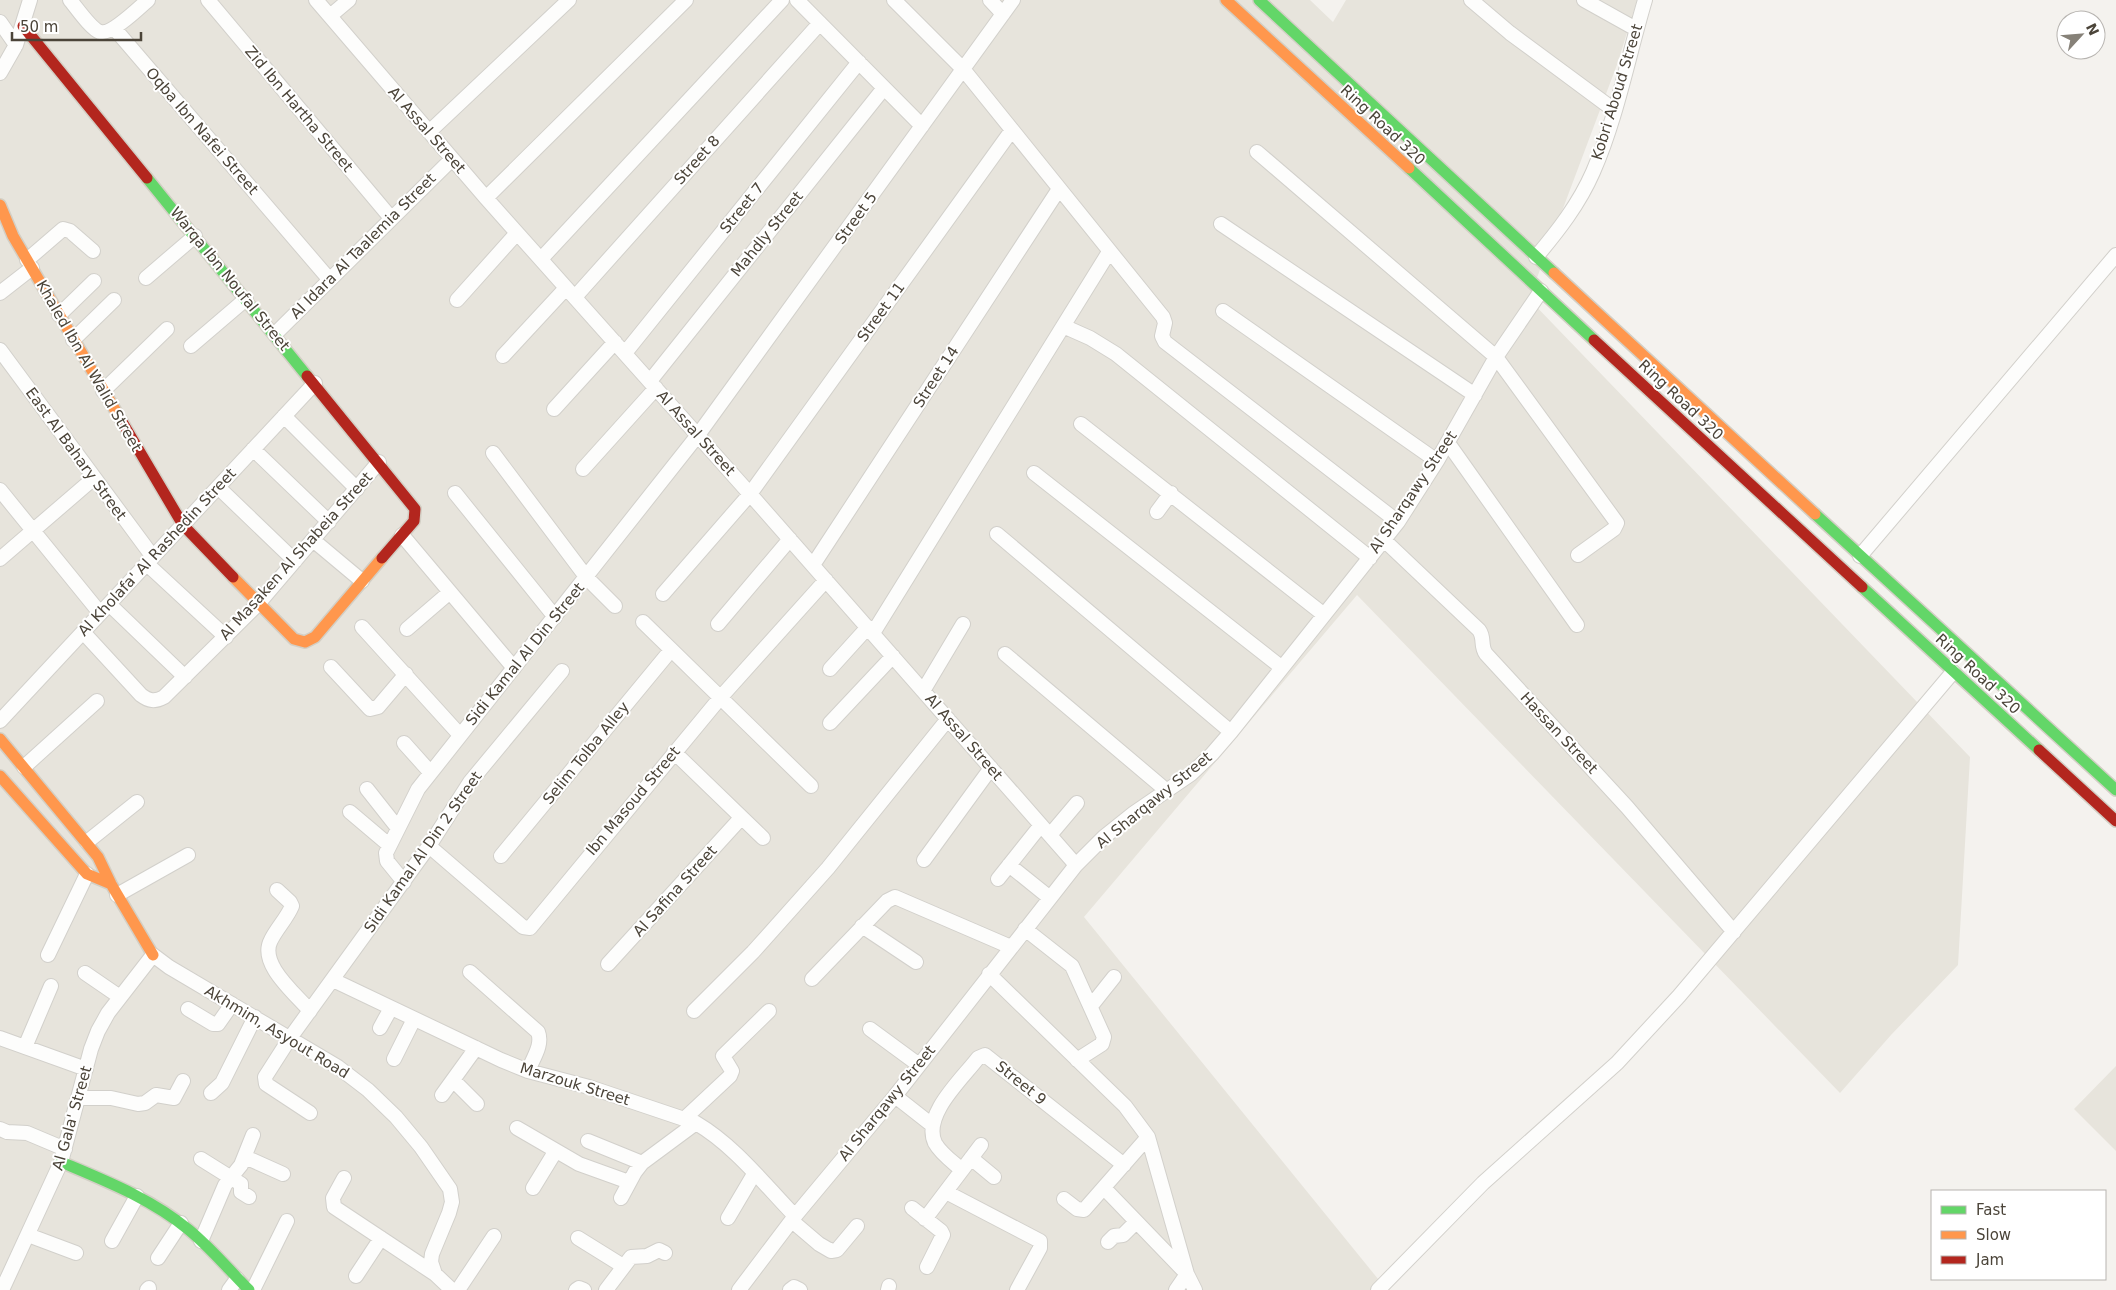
<svg xmlns="http://www.w3.org/2000/svg" width="2116" height="1290" font-family="'DejaVu Sans',sans-serif">
<style>
.residential{fill:#e7e4dc}
.lines{fill:none;stroke-linecap:round;stroke-linejoin:round}
.street-casing{stroke:#d2d0cb;stroke-width:16}
.fast-casing{stroke:#d3cfc5;stroke-width:14}
.slow-casing{stroke:#d3cfc5;stroke-width:14}
.jam-casing{stroke:#d3cfc5;stroke-width:14}
.street{stroke:#fdfdfc;stroke-width:14}
.fast{stroke:#63d668;stroke-width:11}
.slow{stroke:#ff974d;stroke-width:11}
.jam{stroke:#b3261e;stroke-width:11}
.labels{text-anchor:middle;stroke-width:4;stroke-linejoin:round;paint-order:stroke}
.street-label{font-size:15px;fill:#4b4439;stroke:#fff}
</style>
<rect width="100%" height="100%" fill="#f4f2ee"/>
<path class="residential" d="M0,0h1310l23,22 13,-22h291l-19,62 -89,237 441,458 -12,208 -67,70 -51,58 -483,-498 -273,322 303,373h-1387z
M2116,1066v85l-42,-42z"/>
<g class="lines">
<g class="street-casing">
<path id="street" d="M70,0c6,7 21,29 30,32 11,3 39,-24 48,-32
M208,0l183,218
M316,0l170,198 264,296 326,371
M797,0l125,126
M894,0l69,69 200,248 2,6 -3,13 3,6 233,180
M990,0l13,14
M1471,0l39,33 104,77
M1584,0l52,29
M330,16l19,-16
M0,22l16,23
M114,28l215,251
M0,73l16,-28 14,-45
M429,132l140,-132
M1257,152l239,205 121,166 -3,6 -36,26
M486,198l200,-198
M1221,224l254,171
M1536,257c22,-26 43,-53 57,-85 24,-55 35,-115 52,-172
M541,259l241,-259
M27,260l36,-31 7,2 23,20
M146,278l49,-42
M0,293l32,-25
M575,297l245,-274
M457,300l60,-67
M1223,311l214,150
M59,315l35,-34
M1063,326l27,12 26,16 254,204
M275,334l177,-175
M73,340l41,-40
M191,346l55,-47
M0,350l153,207
M625,353l234,-291
M503,356l63,-68
M650,381l234,-293
M103,391l64,-62
M554,409l61,-67
M284,416l73,73
M1081,424l242,190
M1448,443l129,182
M253,449l76,73
M493,453l94,125 28,28
M583,469l73,-81
M1034,473l247,194
M218,487l77,74
M0,490l100,123
M455,493l100,124
M1157,512l14,-19
M997,534l234,198
M402,535l112,133
M313,540l49,41
M1384,540l95,90c6,8 1,16 7,24l141,153 107,125
M1860,556l256,-301
M0,559l94,-81
M147,564l79,73
M813,565l246,-376
M663,594l87,-100 262,-364
M109,604l76,73
M643,622l168,164
M718,624l72,-85
M362,627l97,107
M407,629l43,-37
M83,632l58,63c8,6 14,7 23,2l94,-93 121,-142
M873,633l236,-381
M1005,654l162,137
M331,667l39,42 8,-2 28,-33
M830,669l38,-42
M923,691l40,-67
M0,721l315,-338
M830,723l63,-67
M404,743l26,29
M674,752l89,86
M24,767l73,-66
M367,789l30,38
M350,812l39,33
M1050,835l27,-32
M87,842l50,-40
M429,846l94,81 7,1 190,-230 106,-118
M501,856l170,-206
M924,860l67,-92
M1009,865l41,33
M998,879l43,-54
M404,882l-17,-21 -1,-8 32,-64 280,-354 315,-435
M277,890l13,12 2,4c-5,12 -15,22 -21,34 -13,24 25,54 39,71
M117,895l71,-40
M862,926l54,36
M1025,929l47,37 32,71 -2,7 -25,16
M48,955l39,-81
M608,964l133,-146
M470,972l68,60c5,13 -5,26 -10,39
M85,973l35,24
M989,974l136,132 23,31 39,137 8,16
M812,979l75,-78 8,-4 116,50
M333,980l168,80 27,11 61,16 107,36c39,23 68,61 99,93
M1091,1006l23,-29
M188,1009l25,15h5l14,-20
M694,1011l59,-59 75,-84 120,-149
M380,1028l11,-20
M870,1029l49,36
M0,1038l86,31
M25,1047l26,-61
M394,1059l20,-40
M453,1080l24,24
M211,1093l11,-10 33,-66
M442,1095l34,-47
M895,1096l37,29
M78,1098h33l27,6 7,-1 11,-8 18,3 9,-17
M310,1113l-44,-29 -1,-7 25,-39 139,-192 41,-64 92,-111
M684,1119l46,-43 2,-5 -9,-15 46,-45
M517,1128l62,36 50,18
M0,1129l7,3 20,1 38,16
M588,1141l54,22
M245,1157l38,17
M971,1158l23,19
M201,1159l40,25v8l8,5
M962,1170c-9,-8 -21,-16 -27,-27 -13,-28 27,-64 43,-85l7,-3 139,110
M344,1178l-11,20 1,9 101,67
M533,1188l22,-36
M1104,1188l83,86 -11,16
M946,1192l94,49v7l-23,42
M621,1198l14,-26 7,-9 54,-40
M1064,1199l13,10 7,1 64,-73
M912,1208l29,23 2,4 -16,32
M728,1218l26,-44
M925,1219l56,-74
M792,1221l27,23 12,7 6,-1 20,-24
M28,1235l48,18
M578,1238l45,28
M112,1241l25,-45
M201,1241l24,-56 16,-20 12,-30
M1108,1242l6,-6 9,-1 13,-13
M158,1258l23,-35
M356,1276l25,-38
M2,1290l59,-128 30,-113 7,-18 10,-18 45,-58 16,12 169,100 30,23 28,27 25,30 29,42 2,13 -3,11 -17,41 -1,8 4,12 17,16
M147,1290l2,-2
M229,1290l8,-11
M253,1290l34,-69
M458,1290l36,-54
M576,1290l3,-2 5,2
M606,1290l25,-33 16,-1 12,-6 6,3
M739,1290l56,-74 100,-120 181,-231 28,-28 30,-24 57,-39 21,-20 19,-22 167,-210 39,-61 59,-104 45,-66
M790,1290l4,-3 6,3
M888,1290l1,-4
M1378,1290l105,-107 134,-120 62,-67 274,-324"/>
</g>
<g class="fast-casing">
<path id="fast" d="M1259,0l295,273
M1409,168l185,172
M147,178l160,198
M1815,514l301,276
M1862,587l177,163
M61,1162c45,19 91,37 128,68 22,18 40,40 60,60"/>
</g>
<g class="slow-casing">
<path id="slow" d="M1226,0l183,168
M0,205l13,31 108,184
M1554,273l261,241
M233,577l61,62 11,3 10,-5 67,-79
M0,739l98,118 13,27 42,71
M0,776l87,98 24,10"/>
</g>
<g class="jam-casing">
<path id="jam" d="M23,26l124,152
M1594,340l268,247
M307,376l108,133 -1,12 -32,37
M121,420l62,105 50,52
M2039,750l77,71"/>
</g>
<use href="#street" class="street"/>
<use href="#fast" class="fast"/>
<use href="#slow" class="slow"/>
<use href="#jam" class="jam"/>
</g>
<g class="labels">
<g class="street-label">
<text transform="translate(1617 92) rotate(-73)" y="5">Kobri Aboud Street</text>
<text transform="translate(299 109) rotate(50)" y="5">Zid Ibn Hartha Street</text>
<text transform="translate(1383 125) rotate(43)" y="5">Ring Road 320</text>
<text transform="translate(427 130) rotate(49)" y="5">Al Assal Street</text>
<text transform="translate(202 131) rotate(49)" y="5">Oqba Ibn Nafei Street</text>
<text transform="translate(697 160) rotate(-48)" y="5">Street 8</text>
<text transform="translate(742 208) rotate(-51)" y="5">Street 7</text>
<text transform="translate(856 218) rotate(-54)" y="5">Street 5</text>
<text transform="translate(767 234) rotate(-51)" y="5">Mahdly Street</text>
<text transform="translate(363 246) rotate(-45)" y="5">Al Idara Al Taalemia Street</text>
<text transform="translate(230 279) rotate(51)" y="5">Warqa Ibn Noufal Street</text>
<text transform="translate(881 312) rotate(-54)" y="5">Street 11</text>
<text transform="translate(89 366) rotate(60)" y="5">Khaled Ibn Al Walid Street</text>
<text transform="translate(936 377) rotate(-57)" y="5">Street 14</text>
<text transform="translate(1681 400) rotate(43)" y="5">Ring Road 320</text>
<text transform="translate(696 433) rotate(48)" y="5">Al Assal Street</text>
<text transform="translate(76 454) rotate(54)" y="5">East Al Bahary Street</text>
<text transform="translate(1413 492) rotate(-56)" y="5">Al Sharqawy Street</text>
<text transform="translate(157 552) rotate(-47)" y="5">Al Kholafa' Al Rashedin Street</text>
<text transform="translate(296 556) rotate(-48)" y="5">Al Masaken Al Shabeia Street</text>
<text transform="translate(525 654) rotate(-51)" y="5">Sidi Kamal Al Din Street</text>
<text transform="translate(1978 674) rotate(43)" y="5">Ring Road 320</text>
<text transform="translate(1559 733) rotate(47)" y="5">Hassan Street</text>
<text transform="translate(964 737) rotate(49)" y="5">Al Assal Street</text>
<text transform="translate(586 753) rotate(-51)" y="5">Selim Tolba Alley</text>
<text transform="translate(1154 800) rotate(-39)" y="5">Al Sharqawy Street</text>
<text transform="translate(633 801) rotate(-50)" y="5">Ibn Masoud Street</text>
<text transform="translate(423 852) rotate(-55)" y="5">Sidi Kamal Al Din 2 Street</text>
<text transform="translate(675 891) rotate(-48)" y="5">Al Safina Street</text>
<text transform="translate(277 1032) rotate(31)" y="5">Akhmim, Asyout Road</text>
<text transform="translate(1021 1083) rotate(39)" y="5">Street 9</text>
<text transform="translate(575 1084) rotate(17)" y="5">Marzouk Street</text>
<text transform="translate(887 1103) rotate(-51)" y="5">Al Sharqawy Street</text>
<text transform="translate(72 1118) rotate(-74)" y="5">Al Gala' Street</text>
</g>
</g>
<rect x="1931" y="1190" width="175" height="90" fill="#ffffff" stroke="#b7b4b0"/>
<rect x="1941" y="1206" width="25" height="8" fill="#63d668" stroke="#b7b4b0"/>
<text x="1976" y="1215" font-size="15" fill="#4b4439">Fast</text>
<rect x="1941" y="1231" width="25" height="8" fill="#ff974d" stroke="#b7b4b0"/>
<text x="1976" y="1240" font-size="15" fill="#4b4439">Slow</text>
<rect x="1941" y="1256" width="25" height="8" fill="#b3261e" stroke="#b7b4b0"/>
<text x="1976" y="1265" font-size="15" fill="#4b4439">Jam</text>
<g transform="translate(2081 35) rotate(64)"><circle r="24" fill="#ffffff" stroke="#b7b4b0"/>
<path d="M0-4L9 19L0 12L-9 19Z" fill="#868178"/>
<text y="-8" font-size="14" font-weight="bold" text-anchor="middle" fill="#4b4439">N</text>
</g>
<path d="M12 32v8h129v-8" fill="none" stroke="#4b4439" stroke-width="2.5"/>
<text x="20" y="32" font-size="15" fill="#4b4439" stroke="#ffffff" stroke-width="4" paint-order="stroke">50 m</text>
</svg>
